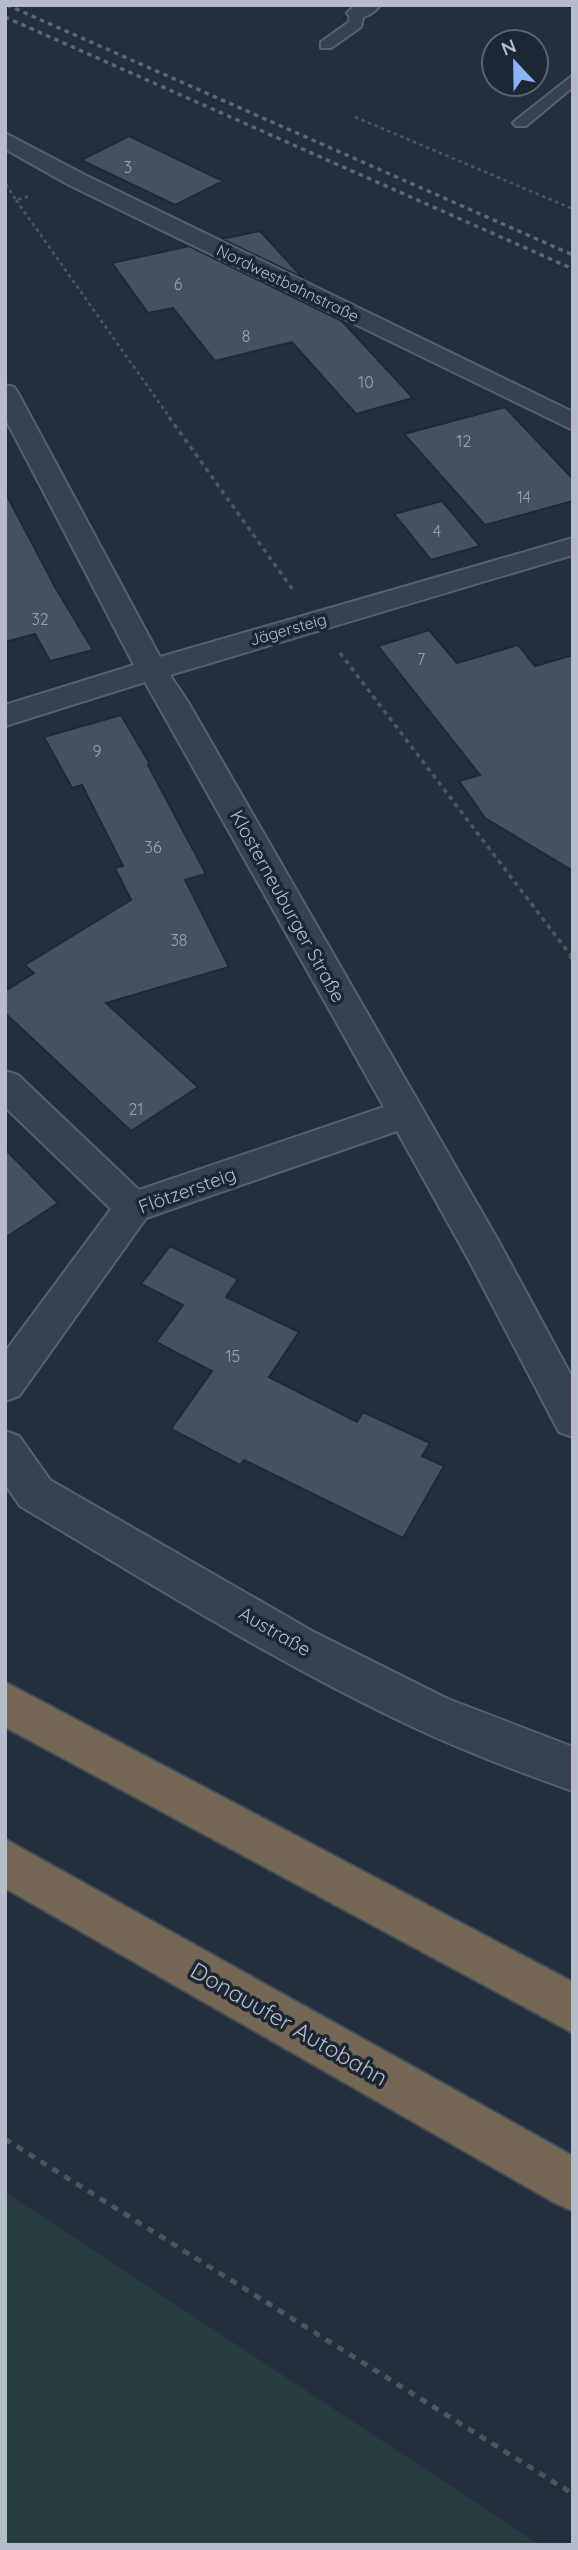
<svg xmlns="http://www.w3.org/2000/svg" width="578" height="2550" font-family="Quicksand,sans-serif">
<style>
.green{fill:#263c3f}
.building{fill:#455162;stroke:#1f2835;stroke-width:2}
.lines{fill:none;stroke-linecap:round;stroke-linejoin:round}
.service-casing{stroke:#565f6c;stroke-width:4}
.minor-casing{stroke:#565f6c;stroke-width:4}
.motorway-casing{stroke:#434c59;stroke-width:4}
.path-far3{stroke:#44595c;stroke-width:2.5;stroke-dasharray:3.5 3.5;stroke-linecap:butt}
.path-far2{stroke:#44595c;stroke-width:3.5;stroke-dasharray:4.5 4.5;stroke-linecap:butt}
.path-far1{stroke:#44595c;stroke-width:4.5;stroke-dasharray:5 5;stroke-linecap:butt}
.path{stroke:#44595c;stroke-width:5;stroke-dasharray:7 7;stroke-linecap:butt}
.service{fill:#38414e;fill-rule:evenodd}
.minor{fill:#38414e;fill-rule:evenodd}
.motorway{fill:#746855;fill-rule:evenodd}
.rail{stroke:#5a6575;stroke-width:3.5;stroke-dasharray:4.5 4.5;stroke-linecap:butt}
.labels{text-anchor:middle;stroke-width:7;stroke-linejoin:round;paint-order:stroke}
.number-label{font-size:16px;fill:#98a1af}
.far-street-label{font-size:16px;fill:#b4bcc9;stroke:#1d2633}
.street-label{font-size:19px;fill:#b4bcc9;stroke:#1d2633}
.near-street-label{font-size:23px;fill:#b4bcc9;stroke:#1d2633}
</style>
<rect width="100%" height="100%" fill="#242f3e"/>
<path class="green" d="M5,2192l535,353h-535z"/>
<path class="building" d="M129,136l94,45 -48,24 -94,-45z
M260,231l43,47 -81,-39z
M189,246l153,75 71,77 -57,16 -64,-72 -77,19 -42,-53 -25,5 -36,-50z
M505,407l68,72v22l-88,24 -81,-91z
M5,492l50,95 38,63 -43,11 -15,-27 -30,8z
M442,501l38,45 -49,14 -37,-46z
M429,630l28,33 61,-18 17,21 38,-11v216l-88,-53 -26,-37 21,-6 -102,-129z
M121,715l29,49 -2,1 58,109 -21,6 44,87 -123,36 92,84 -67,44 -126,-118v-22l29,-18 -9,-8 106,-65 -16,-32 8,-2 -41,-81 -10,3 -28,-51z
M5,1149l53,54 -53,35z
M170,1246l68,33 -12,18 73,35 -30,45 88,45 6,-10 67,31 -8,13 22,10 -41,72 -159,-78 -4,5 -69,-36 41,-58 -56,-29 27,-37 -42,-21z"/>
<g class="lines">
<g class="service-casing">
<path id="service" d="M357,9l7,4 -3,14 -30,21h-10v-6l28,-20 1,-9z
M573,75v12l-47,39h-10l-3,-3 3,-3z"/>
</g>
<g class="minor-casing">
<path id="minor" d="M355,5h25c-7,10 -19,15 -30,12l-3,-4z
M5,133l80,42 488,237v18l-504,-245 -64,-36z
M5,385l9,2 4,6 142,264 413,-119v17l-403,120 18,27 311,540 74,137v58l-14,-5 -88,-168 -74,-133 -251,87 -127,178 -14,5v-49l106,-143 -106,-102v-36l13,4 121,115 245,-83 -239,-425 -140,44v-21l129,-40 -129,-247z
M5,1431l14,5 31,44 262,151 136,68 125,48v44c-54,-19 -107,-39 -158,-63 -137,-64 -265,-145 -395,-222l-15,-22z"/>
</g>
<g class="motorway-casing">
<path id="motorway" d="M5,1682l568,300v51l-568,-306z
M5,1839l568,317v55l-18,-8 -550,-315z"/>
</g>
<path class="path-far3" d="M355,117l218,92
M6,184l10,16 14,-4
M16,200l154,218"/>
<path class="path-far2" d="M169,417l124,173
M340,653l232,304"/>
<path class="path-far1" d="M570,956l3,3"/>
<path class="path" d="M5,2139l568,355"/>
<use href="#service" class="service"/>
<use href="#minor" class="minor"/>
<use href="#motorway" class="motorway"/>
<path class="rail" d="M7,5l566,250
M5,17l568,252"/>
</g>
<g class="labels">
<g class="number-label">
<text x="128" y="173">3</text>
<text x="178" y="290">6</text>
<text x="246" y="342">8</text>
<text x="366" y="388">10</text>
<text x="464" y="447">12</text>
<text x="524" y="503">14</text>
<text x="437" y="537">4</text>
<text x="40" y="625">32</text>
<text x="421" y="665">7</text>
<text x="97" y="757">9</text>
<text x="153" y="853">36</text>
<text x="179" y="946">38</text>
<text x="136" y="1115">21</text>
<text x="233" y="1362">15</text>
</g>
<g class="far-street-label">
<text transform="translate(288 283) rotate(26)" y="6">Nordwestbahnstraße</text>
<text transform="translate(288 629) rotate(-16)" y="6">Jägersteig</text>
</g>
<g class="street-label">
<text transform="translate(288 906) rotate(61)" y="7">Klosterneuburger Straße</text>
<text transform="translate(187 1190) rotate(-20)" y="7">Flötzersteig</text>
<text transform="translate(275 1631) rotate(30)" y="7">Austraße</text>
</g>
<g class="near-street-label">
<text transform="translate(289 2024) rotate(30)" y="8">Donauufer Autobahn</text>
</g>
</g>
<rect width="578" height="2550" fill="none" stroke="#b4bcc9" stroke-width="14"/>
<g transform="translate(515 63) rotate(338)"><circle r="33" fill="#1d2633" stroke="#59626f" stroke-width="2"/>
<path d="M0-5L12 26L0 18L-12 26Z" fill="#8ab4f8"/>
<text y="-10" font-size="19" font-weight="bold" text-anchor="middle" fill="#b4bcc9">N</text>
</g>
</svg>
